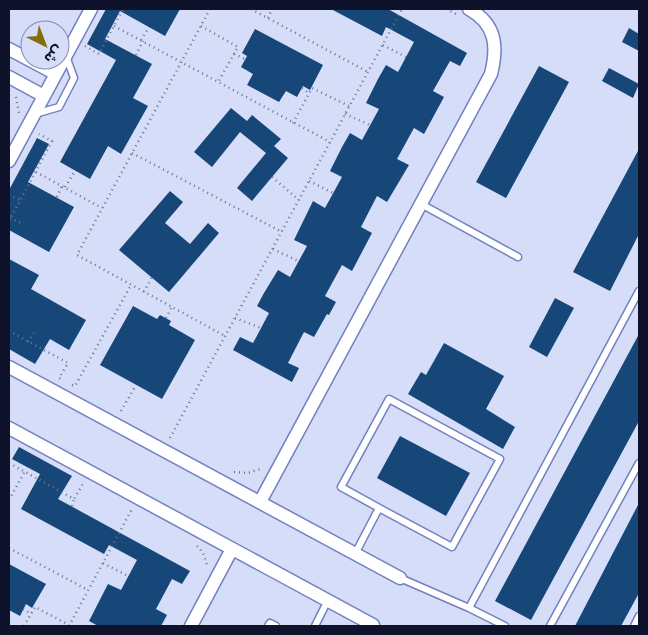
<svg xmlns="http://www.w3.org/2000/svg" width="648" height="635" font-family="Lato,'Noto Sans Arabic',sans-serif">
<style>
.building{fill:#174779}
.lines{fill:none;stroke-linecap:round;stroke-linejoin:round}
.lane-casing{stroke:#7181c1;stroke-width:9}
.street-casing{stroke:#7181c1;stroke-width:15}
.path{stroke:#6e748e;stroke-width:2.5;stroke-dasharray:1 4;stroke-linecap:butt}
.lane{stroke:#fff;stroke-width:6}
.street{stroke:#fff;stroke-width:12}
</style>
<rect width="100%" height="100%" fill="#d5ddf9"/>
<path class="building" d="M106,9h74l-15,27 -45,-25 -15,28 47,25 -19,34 15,8 -27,48 -13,-8 -18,33 -30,-17 56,-102 -29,-16z
M331,9h57l79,44 -7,13 -10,-5 -17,30 11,6 -20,37 -10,-6 -17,31 12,6 -22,37 -10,-6 -16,31 11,6 -20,38 -10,-6 -17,31 11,6 -7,13 -2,-1 -13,23 -10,-5 -16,31 11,5 -7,14 -59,-32 7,-13 13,6 16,-30 -12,-7 7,-13 14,-23 12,7 17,-31 -13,-6 19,-39 12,7 17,-31 -12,-6 12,-24 8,-14 12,7 17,-31 -13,-6 12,-24 8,-14 12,7 16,-30 -28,-15 -4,9z
M629,28l10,6v17l-17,-9z
M255,29l68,36 -13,25 -7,-4 -6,11 -11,-6 -7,11 -32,-17 6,-11 -12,-7 6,-11 -5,-3z
M539,66l30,16 -63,116 -30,-16z
M609,68l30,16 -6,14 -31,-17z
M231,108l16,13 5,-6 29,24 -7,7 14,12 -36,43 -15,-13 29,-35 -26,-21 -28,35 -18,-15z
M37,138l12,6 -21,38 46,25 -25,45 -40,-22v-40z
M639,149v85l-29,57 -37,-19z
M170,191l13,11 -18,21 25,21 18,-21 11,10 -50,59 -50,-42z
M9,259l30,16 -8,14 55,31 -17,30 -19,-11 -15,25 -26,-15z
M555,298l19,10 -27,49 -18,-10z
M133,306l24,13 3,-4 11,6 -2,4 26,15 -33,59 -62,-34z
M639,334v87l-108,199 -36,-19z
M444,343l60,33 -18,33 29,18 -12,22 -95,-55 13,-22 5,3z
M400,436l70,37 -24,43 -69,-38z
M19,447l53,29 -14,23 132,72 -8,13 -10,-5 -16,30 11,6 -6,11h-63l-9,-5 19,-37 13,6 16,-30 -28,-15 -5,9 -83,-45 19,-35 -28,-15z
M639,503v90l-18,33h-46z
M9,564l37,20 -14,24 -6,-4 -6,12 -11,-6z"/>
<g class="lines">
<g class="lane-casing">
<path id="lane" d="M35,114l24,-7 15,-29 -8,-22
M421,204l97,53
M355,554l24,-46 -38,-21 48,-88 111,60 -48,88 -73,-39
M400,578l69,30
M268,626l2,-3 6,3
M315,626l13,-26
M505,626l-36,-18 170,-317
M550,626l89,-163
M634,626l5,-10"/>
</g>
<g class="street-casing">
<path id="street" d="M9,49l47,25
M9,77l35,19
M9,161l82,-152
M9,367l391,211
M9,428l364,197
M260,502l231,-428c7,-28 5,-50 -22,-65
M191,626l41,-77"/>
</g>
<path class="path" d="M210,9l-133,246 148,81
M251,9l117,63
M446,9l10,5
M268,18l4,-9
M114,26l216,116
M201,26l37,21 -20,35
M141,40l8,-13
M383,45l23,12
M85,46l14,8 24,-45
M234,54l11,5
M136,55l7,-14
M302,88l7,5
M16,97l3,16
M345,114l25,11
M293,123l19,-35 37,18
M132,153l150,79
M36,172l66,36
M272,177l27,23
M309,181l24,12
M65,187l10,-16
M9,195l11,5
M57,197l5,-11
M10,218l13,6
M9,221l43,-80 -13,-7
M273,249l25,12
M144,292l8,-15
M166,318l6,-11
M235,318l26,10
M9,331l59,32 -9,15 2,1
M28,342l6,-9
M72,385l3,1 56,-101
M121,411l15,-26
M170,438l232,-429
M9,463l65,36 10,-17
M234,472l14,1 15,-5
M9,500l16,-29
M72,506l2,-7
M197,546l6,7 4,12
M9,548l79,42
M103,563l25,13
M23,609l7,4
M24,626l11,-19 34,18
M69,626l63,-117"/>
<use href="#lane" class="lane"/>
<use href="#street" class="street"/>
</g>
<rect width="648" height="635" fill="none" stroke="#0e132b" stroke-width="20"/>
<g transform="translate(45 45) rotate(138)"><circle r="24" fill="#d5ddf9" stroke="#858ca7"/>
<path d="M0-4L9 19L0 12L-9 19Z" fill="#866d0b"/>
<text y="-8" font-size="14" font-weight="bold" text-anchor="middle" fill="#0e132b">ش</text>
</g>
</svg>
